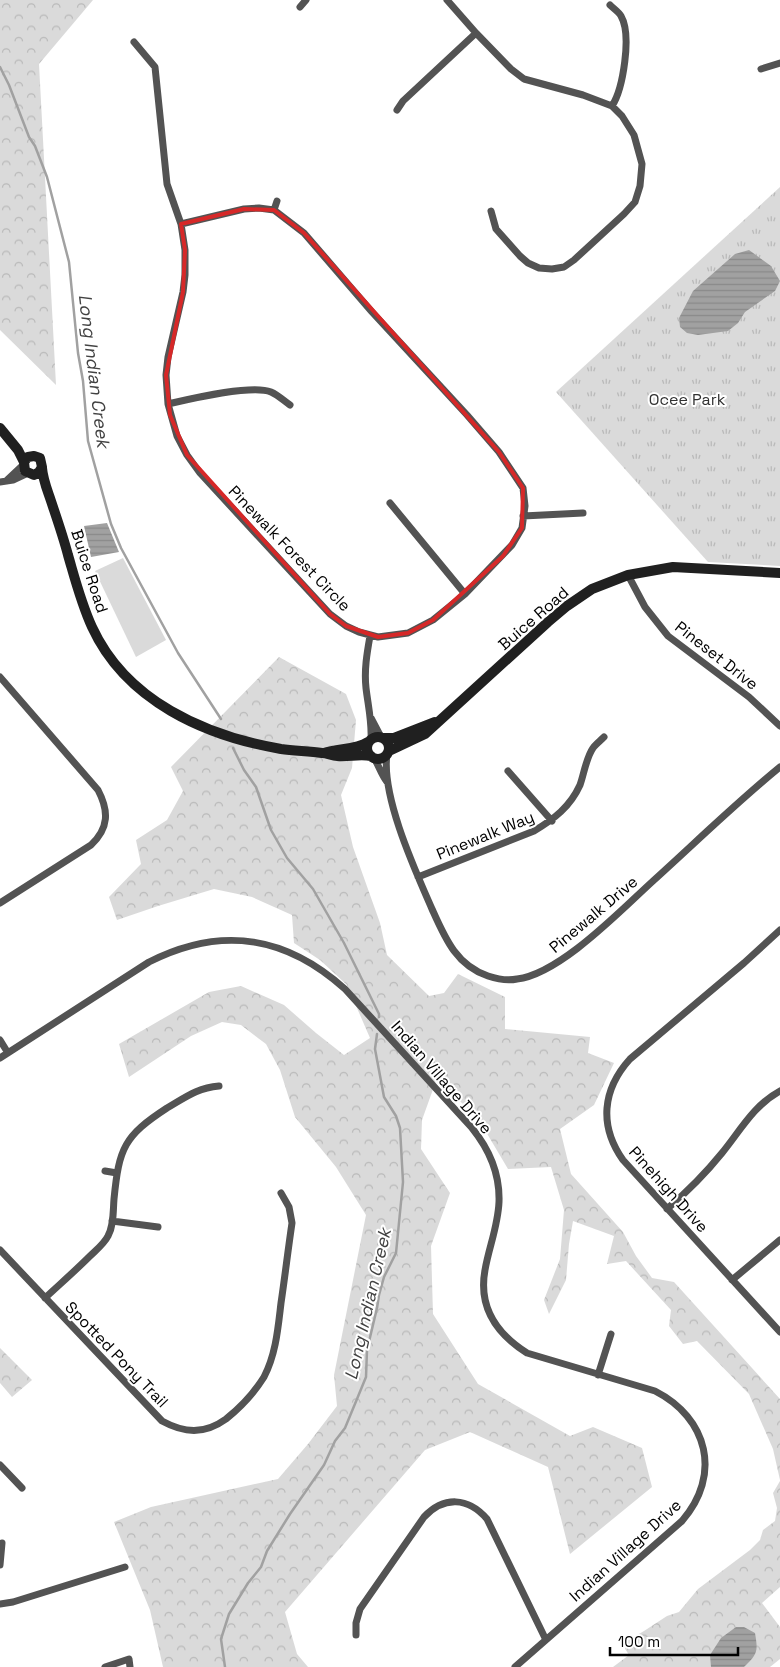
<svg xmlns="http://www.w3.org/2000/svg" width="780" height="1667" font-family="'Space Grotesk',sans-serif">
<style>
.green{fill:#dadada}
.forest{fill:url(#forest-crowns)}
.park{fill:url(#park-tufts)}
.water{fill:url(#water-rules)}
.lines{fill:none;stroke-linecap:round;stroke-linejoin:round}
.stream{stroke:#a1a1a1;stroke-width:2.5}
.street{stroke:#535353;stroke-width:7}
.secondary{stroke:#202020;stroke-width:10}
.marked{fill:none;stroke:#d62828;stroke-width:4;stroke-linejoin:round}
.labels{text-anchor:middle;stroke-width:4;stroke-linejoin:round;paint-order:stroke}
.park-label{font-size:16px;fill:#313131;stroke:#fff}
.street-label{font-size:16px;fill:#000;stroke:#fff}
.water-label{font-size:18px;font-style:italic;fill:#424242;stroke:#fff}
</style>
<defs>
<pattern id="forest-crowns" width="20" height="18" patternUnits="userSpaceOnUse" patternTransform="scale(1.25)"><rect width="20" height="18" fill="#dadada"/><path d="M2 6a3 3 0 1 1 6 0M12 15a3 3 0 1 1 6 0" fill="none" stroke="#b9b9b9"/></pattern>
<pattern id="park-tufts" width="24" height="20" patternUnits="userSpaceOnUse" patternTransform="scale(1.25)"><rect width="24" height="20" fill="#dadada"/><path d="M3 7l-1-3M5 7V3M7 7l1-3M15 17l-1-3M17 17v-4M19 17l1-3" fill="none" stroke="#b9b9b9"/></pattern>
<pattern id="water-rules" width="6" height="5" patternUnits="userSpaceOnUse" patternTransform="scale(1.25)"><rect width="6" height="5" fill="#a1a1a1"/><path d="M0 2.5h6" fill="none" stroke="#898989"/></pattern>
</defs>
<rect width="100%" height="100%" fill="#fff"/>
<path class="green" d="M123,558l43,82 -30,17 -41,-86z"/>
<path class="forest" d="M0,0h93l-54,64 17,321 -56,-55z
M279,657l67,37 10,26 -4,48 -11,27 12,52 27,76 7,32 42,41 15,-3 14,-19 47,23v32l85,8 -2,16 26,10 -20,42 -34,24 11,45 52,58 13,24 16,22 22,4 106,117v81l-7,-31 -24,-55 -52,-53 -14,3 -14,-18 2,-16 -45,-49 -19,3 7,-28 -41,-15 -4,23 -3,36 -17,34 -5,-14 16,-41 4,-49 -13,-43 -43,2 -32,-54 -40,-34 -14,39 -1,29 29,44 -19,53 2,68 45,70 92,52 23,-9 49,21 10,39 -82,67 -22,-87 -78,-35 -45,18 -140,162 12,42 11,13h-145l-13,-57 -36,-88 37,-15 127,-28 30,-35 29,-38 -3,-31 32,-160 -30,-48 -41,-50 -15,-47 -14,-26 -25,-19 -19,-3 -31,14 -62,41 -10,-33 90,-52 32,-6 43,19 32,28 28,22 26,-17 -23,-53 -27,-25 -26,-17 -2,-28 -40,-18 -38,-8 -56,17 -41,14 -8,-23 32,-33 -5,-24 31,-20 16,-29 -12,-24z
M0,1348l32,32 -20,17 -12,-14z
M780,1481v106l-18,16 18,24v32l-10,8h-157l16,-12 -7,-11 22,-13 23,-15 12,-4 19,-23 52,-39 10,-10 3,-10 12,-9 2,-13 -4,-15z"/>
<path class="park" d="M780,187v379l-72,-4 -152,-170z"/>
<path class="water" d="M749,250l22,16 9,15 -5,10 -30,21 -7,11 -10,8 -30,4 -11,-2 -7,-6 -1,-9 14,-27 42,-37z
M107,523l12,29 -28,5 -7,-31z
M736,1627h8l11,6c3,18 3,21 -11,34h-33l-1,-12 11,-17z"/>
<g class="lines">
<path class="stream" d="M0,67l9,18 20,52 6,9 12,31 22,85 9,91 5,28 5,60 23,83 10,24 57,105 43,66
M233,748l11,22 12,17 15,43 16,28 26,31 31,54 35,71v3
M225,1667l-4,-28 8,-25 19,-31 13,-16 6,-16 23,-37 34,-49 11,-24 10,-13 12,-29 9,-22 1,-27 10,-42 2,-13 5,-18 12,-24 7,-71 -3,-54 -4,-12 -12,-19 -9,-48 2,-15"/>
<path class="street" d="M447,0l29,33 35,36 13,10 59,16 29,11 10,10 12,19 8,29 -2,22 -5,16 -11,12 -50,46 -10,7 -12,2 -13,-1 -11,-5 -8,-7 -24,-27 -5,-18
M610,5c3,3 9,7 11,11 11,19 2,73 -9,90
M300,7l6,-7
M134,42l21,25 12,117 14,40 4,26v25l-2,17 -15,65 -2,18 2,29 9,32 10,19 13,18 130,141 16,12 13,6 19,5 30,-4 25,-13 32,-26 47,-49 10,-17 3,-22 -2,-18 -24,-36 -32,-37 -95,-103 -68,-79 -30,-23 -15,-2 -15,1 -63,15
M761,69l19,-6
M397,110l6,-9 73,-68
M274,210l3,-9
M168,404c22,-5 84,-20 103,-12 7,3 13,9 19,13
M6,481l17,-16
M0,482l13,-2 15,-7
M390,503l75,91
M523,516l60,-3
M628,575l17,32 23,29 81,61 31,29
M370,636c-3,17 -6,34 -4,52 2,17 6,34 5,51
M0,677l98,113c11,21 11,38 -7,55l-91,58
M371,718l10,19
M387,754c-6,42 28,116 45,155 13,29 24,56 56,67 9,3 20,5 29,3 43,-5 104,-69 136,-98 42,-38 83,-78 127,-114
M374,758c5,8 7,16 13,24
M508,771l44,50
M418,877l116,-46c20,-12 36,-24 46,-46 4,-11 6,-27 13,-37 3,-4 7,-7 11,-11
M780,930l-36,33 -114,96c-28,31 -31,67 -7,101l157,172
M0,1040l8,13
M0,1058l149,-96c73,-37 137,-26 196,27l127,139c17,21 28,46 27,74 -1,24 -10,45 -14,68 -7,38 12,64 42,83l128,38c53,27 67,84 27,130l-167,146
M105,1171l12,2
M667,1209c20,-17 38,-35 55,-56 18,-22 32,-48 58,-62
M112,1221l46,6
M0,1250l162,171c22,12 42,14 64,-2 15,-12 28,-26 38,-42 12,-23 14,-49 17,-74 4,-27 7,-53 11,-80l-3,-16 -8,-14
M732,1280l48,-40
M45,1298c15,-14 30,-27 45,-42 6,-6 14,-12 18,-20 6,-11 5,-25 6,-37 5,-51 10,-63 53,-91 19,-11 30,-20 52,-22
M598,1375l13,-41
M0,1465l22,23
M0,1565l2,-22
M0,1604l13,-2 112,-35
M356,1635v-12l4,-14 64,-92c20,-21 44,-20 63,2l59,121
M105,1667l24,-8 1,8"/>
<path class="secondary" d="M0,428l18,22 6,12 1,9 9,4 5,-3 3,-5 -2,-9 -6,-2 -6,1 -4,5
M42,468c1,12 5,21 9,33 6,18 12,35 17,54 7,24 13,48 24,72 34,74 113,109 189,122 14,2 28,2 41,4 5,0 10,3 15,3 12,1 22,-2 34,0
M367 748a11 11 0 1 1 22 0a11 11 0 1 1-22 0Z
M384,738h10l41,-16
M389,751l36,-17 123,-112 19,-16 25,-17 36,-14 45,-8 107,6
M324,753c14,-5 32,-3 44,-11"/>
</g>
<path class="marked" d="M244,209l30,1 30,23 195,219 24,36 -1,40 -19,28 -70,64 -25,13 -30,4 -32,-11 -16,-12 -143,-159 -17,-40 -4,-40 17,-83 2,-42 -4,-26z"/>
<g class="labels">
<g class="park-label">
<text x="687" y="405">Ocee Park</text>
</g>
<g class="street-label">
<text transform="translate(290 548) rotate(46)" y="6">Pinewalk Forest Circle</text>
<text transform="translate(90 571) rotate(72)" y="6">Buice Road</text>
<text transform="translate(533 618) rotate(-41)" y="6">Buice Road</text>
<text transform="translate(717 655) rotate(38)" y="6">Pineset Drive</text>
<text transform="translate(485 835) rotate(-22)" y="6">Pinewalk Way</text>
<text transform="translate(593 914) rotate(-40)" y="6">Pinewalk Drive</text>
<text transform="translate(442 1077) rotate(49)" y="6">Indian Village Drive</text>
<text transform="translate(669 1189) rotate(48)" y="6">Pinehigh Drive</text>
<text transform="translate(117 1354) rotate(46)" y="6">Spotted Pony Trail</text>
<text transform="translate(625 1550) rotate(-42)" y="6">Indian Village Drive</text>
</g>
<g class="water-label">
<text transform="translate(94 371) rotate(83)" y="6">Long Indian Creek</text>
<text transform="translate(368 1304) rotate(-77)" y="6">Long Indian Creek</text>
</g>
</g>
<path d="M610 1647v8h128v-8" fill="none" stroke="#000000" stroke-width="2.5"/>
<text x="618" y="1647" font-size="15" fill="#000000" stroke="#ffffff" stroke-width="4" paint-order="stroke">100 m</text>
</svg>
